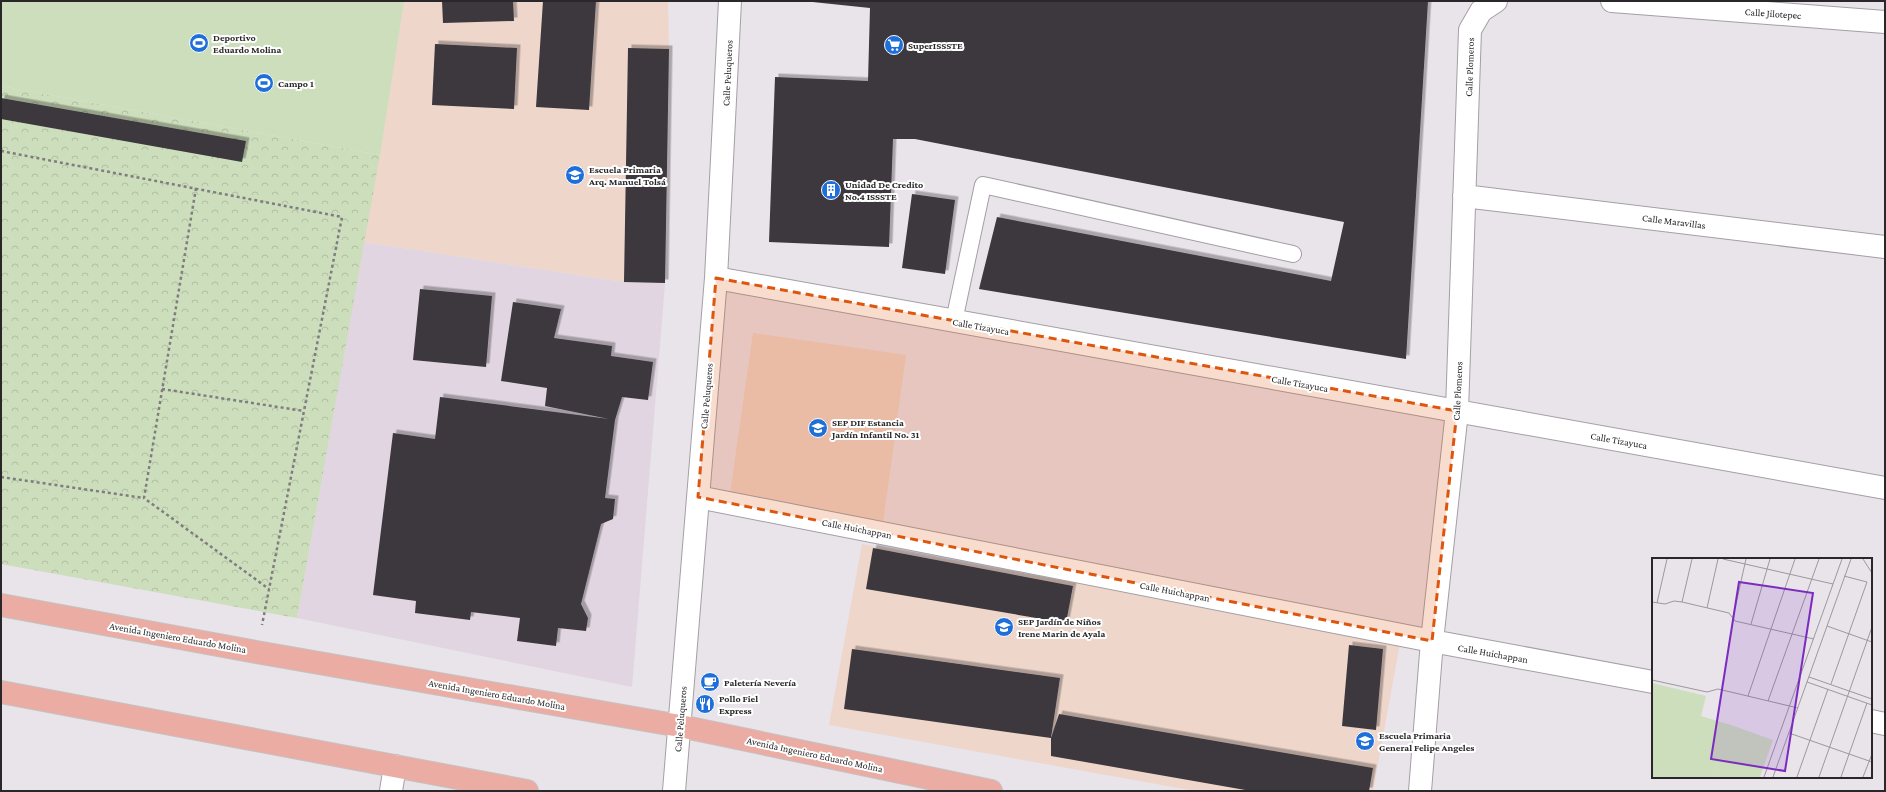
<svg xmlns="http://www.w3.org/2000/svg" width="1886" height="792" font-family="'Crimson Pro',serif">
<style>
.built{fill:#e0d5e1}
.education{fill:#eed6cb}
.park{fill:url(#park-crowns)}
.pitch{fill:#cddebc}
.building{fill:#3c373c;filter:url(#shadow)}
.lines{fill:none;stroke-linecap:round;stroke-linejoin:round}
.service-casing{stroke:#a49fa5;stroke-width:18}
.minor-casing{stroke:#a49fa5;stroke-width:24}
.primary-casing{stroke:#c3c3c3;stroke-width:24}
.path{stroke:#807c80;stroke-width:2.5;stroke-dasharray:3 3;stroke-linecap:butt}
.service{stroke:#fff;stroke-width:16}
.minor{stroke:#fff;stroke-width:22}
.primary{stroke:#ebaca3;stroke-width:22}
.marked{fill:#de560d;fill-opacity:0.2;stroke:#de560d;stroke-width:3;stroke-dasharray:8 5;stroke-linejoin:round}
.labels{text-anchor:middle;stroke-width:4;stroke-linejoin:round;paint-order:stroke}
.street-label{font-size:10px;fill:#292729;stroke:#fff}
.poi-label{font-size:10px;font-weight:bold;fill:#292729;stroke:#fff;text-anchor:start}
.inset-road{fill:none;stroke:#9c989d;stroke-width:1}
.view{fill:#7b2cbf;fill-opacity:0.15;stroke:#7b2cbf;stroke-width:2}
.inset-edge{fill:none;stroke:#292729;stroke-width:2}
</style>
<defs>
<pattern id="park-crowns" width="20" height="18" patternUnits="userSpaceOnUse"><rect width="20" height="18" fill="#cddebc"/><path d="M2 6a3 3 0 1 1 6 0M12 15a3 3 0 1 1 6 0" fill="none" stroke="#b0bea2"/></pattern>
<filter id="shadow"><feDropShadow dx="3.5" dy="-3.5" stdDeviation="0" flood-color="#0004"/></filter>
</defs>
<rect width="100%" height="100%" fill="#e9e3ea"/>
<path class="built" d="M364,242l260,40 41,1 -33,404 -335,-69z"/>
<path class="education" d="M403,1h265l1,48 -4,234 -41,-1 -260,-40z
M753,333l153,22 -23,168 -154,-22z
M862,544l538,99 -27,148h-178l-366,-66z"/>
<path class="park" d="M1,86l379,69 -83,463 -296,-54z"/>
<path class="pitch" d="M1,1h403l-24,154 -379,-69z"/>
<path class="building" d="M442,1h71l1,20 -71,2z
M543,1h53l-7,109 -53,-3z
M803,1h625l-22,358 -427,-70 18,-72 334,64 13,-59 -429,-83h-22l-4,108 -120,-5 6,-165 93,4 2,-73z
M435,44l82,4 -3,61 -82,-4z
M628,48l41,1 -4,234 -41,-1z
M1,98l245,43 -4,21 -241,-43z
M912,194l43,6 -10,74 -43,-6z
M420,289l72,7 -6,71 -73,-7z
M513,302l48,7 -7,29 58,8 -1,10 42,6 -5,38 -26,-3 -7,23 -10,78 10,1 -2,20 -12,5 -20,80 7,14 -2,13 -28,-3 -2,18 -39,-5 3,-23 -49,-6 -1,8 -55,-7 1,-12 -43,-6 20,-162 42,6 5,-42 169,22 -64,-13 2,-18 -46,-7z
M873,548l200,38 -7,37 -200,-34z
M1349,645l34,4 -7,81 -34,-4z
M852,649l208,29 -9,60 -207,-29z
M1059,714l314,54 -4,23h-118l-200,-35v-18z"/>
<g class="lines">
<g class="service-casing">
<path id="service" d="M954,321l29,-136 310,69"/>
</g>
<g class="minor-casing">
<path id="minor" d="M1612,1l273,21
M1464,196l421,51
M716,278l1169,210
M698,497l734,144 221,41
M1871,721l14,3
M391,791l4,-25
M674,791l42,-513 14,-277
M1420,791l12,-150 25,-230 13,-381 11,-19 15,-10"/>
</g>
<g class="primary-casing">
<path id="primary" d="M1,605l255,47 424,74 311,65
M1,692l526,99"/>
</g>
<path class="path" d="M1,151l341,66 -80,408
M196,188l-52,310 125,91
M162,389l142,22
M1,477l143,21"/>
<use href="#service" class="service"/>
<use href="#minor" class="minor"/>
<use href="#primary" class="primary"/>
</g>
<path class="marked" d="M716,278l741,133 -25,230 -734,-144z"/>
<defs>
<g id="stadium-disc" transform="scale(1)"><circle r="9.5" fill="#1f6fda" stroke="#fff"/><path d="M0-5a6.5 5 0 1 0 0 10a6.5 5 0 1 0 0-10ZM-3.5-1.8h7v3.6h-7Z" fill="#fff"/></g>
<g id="supermarket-disc" transform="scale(1)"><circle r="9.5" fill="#1f6fda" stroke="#fff"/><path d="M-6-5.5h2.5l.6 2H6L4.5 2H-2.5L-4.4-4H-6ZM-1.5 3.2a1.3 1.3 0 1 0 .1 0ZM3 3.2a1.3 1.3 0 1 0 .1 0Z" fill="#fff"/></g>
<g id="school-disc" transform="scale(1)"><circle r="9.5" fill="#1f6fda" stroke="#fff"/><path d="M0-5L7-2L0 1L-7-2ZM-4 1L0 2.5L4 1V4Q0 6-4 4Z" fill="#fff"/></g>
<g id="building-disc" transform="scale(1)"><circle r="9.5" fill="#1f6fda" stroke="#fff"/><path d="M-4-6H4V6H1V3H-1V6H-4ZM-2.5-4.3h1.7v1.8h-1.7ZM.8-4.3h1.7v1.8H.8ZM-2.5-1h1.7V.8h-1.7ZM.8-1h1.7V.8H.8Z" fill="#fff"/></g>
<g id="cafe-disc" transform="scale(1)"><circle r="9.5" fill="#1f6fda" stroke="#fff"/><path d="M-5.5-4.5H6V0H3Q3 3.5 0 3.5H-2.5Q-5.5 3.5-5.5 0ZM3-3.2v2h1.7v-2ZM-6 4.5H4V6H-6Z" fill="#fff"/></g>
<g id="restaurant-disc" transform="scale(1)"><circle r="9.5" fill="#1f6fda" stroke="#fff"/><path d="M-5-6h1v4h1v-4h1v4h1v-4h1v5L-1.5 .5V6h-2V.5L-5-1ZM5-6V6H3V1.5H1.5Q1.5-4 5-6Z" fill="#fff"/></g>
</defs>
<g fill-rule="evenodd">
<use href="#stadium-disc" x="199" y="43"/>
<use href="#supermarket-disc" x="894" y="45"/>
<use href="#stadium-disc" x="264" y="83"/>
<use href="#school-disc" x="575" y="175"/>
<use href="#building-disc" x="831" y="190"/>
<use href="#school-disc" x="818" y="428"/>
<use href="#school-disc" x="1004" y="627"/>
<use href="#cafe-disc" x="710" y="682"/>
<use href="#restaurant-disc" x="705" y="704"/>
<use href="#school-disc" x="1365" y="741"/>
</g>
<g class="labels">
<g class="street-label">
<text transform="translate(1773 13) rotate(4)" y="4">Calle Jilotepec</text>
<text transform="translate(1469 67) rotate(-88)" y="4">Calle Plomeros</text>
<text transform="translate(727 73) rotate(-87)" y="4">Calle Peluqueros</text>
<text transform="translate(1674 221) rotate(7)" y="4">Calle Maravillas</text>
<text transform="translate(981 326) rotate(10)" y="4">Calle Tizayuca</text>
<text transform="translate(1300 383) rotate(10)" y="4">Calle Tizayuca</text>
<text transform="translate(1457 391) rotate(-87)" y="4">Calle Plomeros</text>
<text transform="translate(706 396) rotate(-85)" y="4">Calle Peluqueros</text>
<text transform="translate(1619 440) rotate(10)" y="4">Calle Tizayuca</text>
<text transform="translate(857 528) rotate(11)" y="4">Calle Huichappan</text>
<text transform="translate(1175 591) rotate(11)" y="4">Calle Huichappan</text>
<text transform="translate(178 637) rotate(10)" y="4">Avenida Ingeniero Eduardo Molina</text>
<text transform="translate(1493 653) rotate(10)" y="4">Calle Huichappan</text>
<text transform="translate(497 694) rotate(10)" y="4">Avenida Ingeniero Eduardo Molina</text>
<text transform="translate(680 719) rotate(-85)" y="4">Calle Peluqueros</text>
<text transform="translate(815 754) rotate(12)" y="4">Avenida Ingeniero Eduardo Molina</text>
</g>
<g class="poi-label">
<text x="213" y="41">Deportivo<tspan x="213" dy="12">Eduardo Molina</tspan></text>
<text x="908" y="49">SuperISSSTE</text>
<text x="278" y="87">Campo 1</text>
<text x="589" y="173">Escuela Primaria<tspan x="589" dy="12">Arq. Manuel Tolsá</tspan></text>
<text x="845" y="188">Unidad De Credito<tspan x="845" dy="12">No.4 ISSSTE</tspan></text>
<text x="832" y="426">SEP DIF Estancia<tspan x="832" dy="12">Jardín Infantil No. 31</tspan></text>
<text x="1018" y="625">SEP Jardín de Niños<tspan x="1018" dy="12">Irene Marin de Ayala</tspan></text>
<text x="724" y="686">Paletería Nevería</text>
<text x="719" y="702">Pollo Fiel<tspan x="719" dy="12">Express</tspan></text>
<text x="1379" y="739">Escuela Primaria<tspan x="1379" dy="12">General Felipe Angeles</tspan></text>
</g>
</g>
<g transform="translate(1652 558)">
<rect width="220" height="220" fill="#e9e3ea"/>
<path d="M79,167l42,15 -13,37h-47z" fill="#cddebc"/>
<path d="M0,125l54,13 -5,20 30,9 -18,52h-61z" fill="#cddebc"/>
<path class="inset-road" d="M71,1l110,25M211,1l9,14M192,18l23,6M0,44l13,2 9,-3 8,1 47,11 6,8 79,18M30,44l10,-43M5,45l10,-44M55,50l11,-49M81,59l13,-58M99,66l19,-65M175,68l45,16M157,119l63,22M0,122l55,12 11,-3 80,19M155,124l65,23M179,126l36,-102M96,138l47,-137M116,143l51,-142M137,175l83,29M112,219l78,-218M121,219l78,-218M145,219l31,-88M167,219l53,-150M189,219l26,-74M211,219l9,-23"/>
<path class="view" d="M87,24l74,11 -28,178 -74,-12z"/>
<rect width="220" height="220" class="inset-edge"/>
</g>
<rect width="1886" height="792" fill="none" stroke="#292729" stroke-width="4"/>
</svg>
